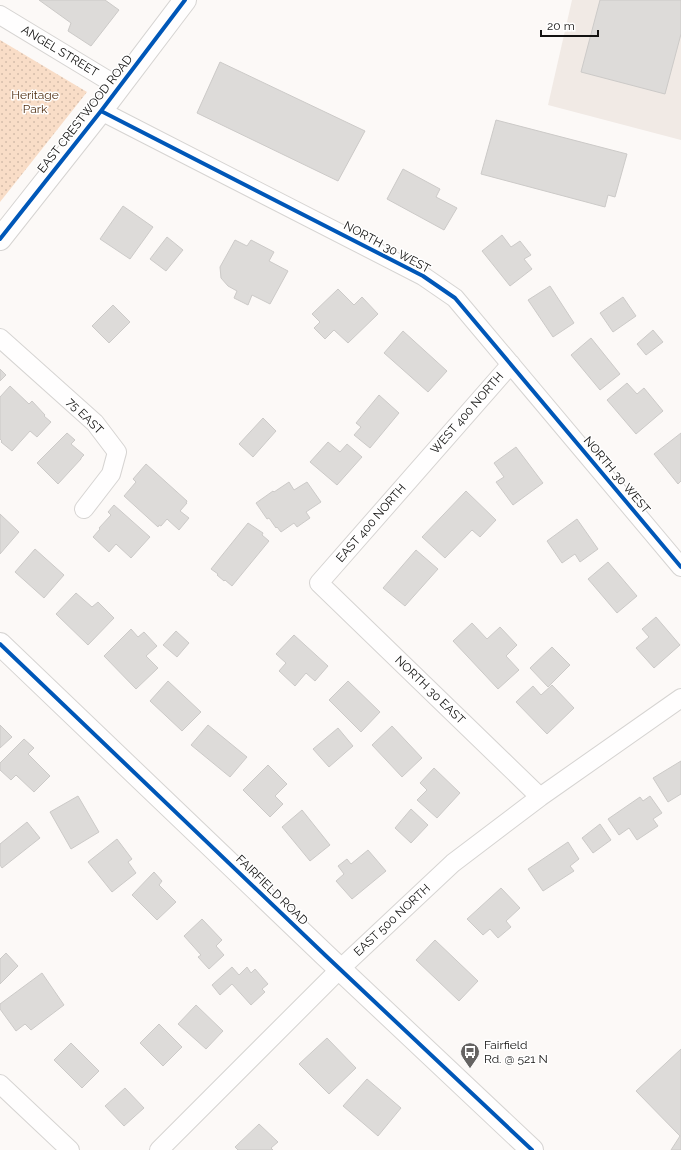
<svg xmlns="http://www.w3.org/2000/svg" width="681" height="1150" font-family="Raleway,sans-serif">
<style>
.built{fill:#f1eae5}
.grass{fill:url(#grass-dots)}
.building{fill:#dddbd9;stroke:#cccac8}
.lines{fill:none;stroke-linecap:round;stroke-linejoin:round}
.street-casing{stroke:#d6d4d2;stroke-width:20}
.secondary-casing{stroke:#d6d4d2;stroke-width:24}
.street{stroke:#fffefe;stroke-width:18}
.secondary{stroke:#fffefe;stroke-width:22}
.cycleway-casing{stroke:#fff;stroke-width:6}
.cycleway{stroke:#0057b8;stroke-width:4}
.labels{text-anchor:middle;stroke-width:3;stroke-linejoin:round;paint-order:stroke}
.street-label{font-size:12px;fill:#131211;stroke:#fff}
.park-label{font-size:12px;fill:#523114;stroke:#fff}
.poi-label{font-size:12px;fill:#131211;stroke:#fff;text-anchor:start}
</style>
<defs>
<pattern id="grass-dots" width="8" height="8" patternUnits="userSpaceOnUse"><rect width="8" height="8" fill="#f9ddc7"/><path d="M2 2h.1M6 6h.1" fill="none" stroke="#d5bdaa" stroke-width="1.8" stroke-linecap="round"/></pattern>
</defs>
<rect width="100%" height="100%" fill="#fcf9f7"/>
<path class="built" d="M572,0h109v140l-133,-35z"/>
<path class="grass" d="M0,40l87,52 -87,110z"/>
<path class="building" d="M39,0h66l14,10 -28,36 -23,-15 3,-8z
M600,0h81v34l-16,60 -84,-22z
M220,62l145,69 -27,50 -141,-68z
M496,120l131,34 -12,43 -7,-2 -3,12 -124,-33z
M403,169l37,20 -4,8 21,11 -13,22 -57,-31z
M123,206l30,21 -23,32 -30,-20z
M502,235l9,12 9,-6 11,14 -7,4 8,10 -22,17 -28,-35z
M167,237l16,13 -17,21 -16,-12z
M235,240l12,6 4,-6 23,12 -5,9 19,10 -18,33 -18,-9 -4,10 -14,-7 3,-7 -9,-5 -7,-8 -1,-11z
M550,286l24,37 -21,14 -25,-37z
M338,289l16,16 8,-8 16,17 -30,29 -14,-13 -9,9 -11,-11 6,-6 -8,-8z
M623,297l13,19 -23,16 -13,-19z
M113,305l17,17 -21,21 -17,-17z
M653,330l10,12 -17,13 -9,-11z
M403,331l44,40 -19,21 -44,-39z
M591,338l29,36 -20,16 -29,-35z
M0,369l6,6 -6,6z
M627,383l10,11 7,-6 19,23 -27,23 -29,-34z
M10,386l19,18 3,-3 13,14 -1,1 7,6 -14,15 -7,-6 -18,20 -11,-9 1,-1 -2,-2v-42z
M379,395l20,18 -29,35 -16,-13 7,-8 -5,-4z
M263,418l13,13 -23,26 -14,-13z
M67,433l8,7 -4,4 13,11 -3,3v1l-23,25 -21,-21z
M681,433v48l-3,3 -24,-30z
M328,442l12,10 7,-8 15,13 -25,28 -27,-23z
M516,447l27,36 -30,22 -17,-23 8,-5 -10,-14z
M146,464l41,37 -1,2h1l-7,8 9,7 -10,12 -12,-11 -6,7 -2,-1 -1,2 -34,-31 12,-14 -3,-3z
M289,482l5,8 13,-8 14,20 -15,10 4,6 -13,9 -3,-4 -13,9 -4,-5 -1,1 -7,-10 -2,1 -11,-16 17,-12 1,1z
M466,491l30,29 -16,17 -8,-7 -27,28 -23,-21z
M114,505l36,32 -19,21 -15,-14 -7,8 -16,-15 7,-8 -1,-1 12,-13 -3,-3z
M0,514l19,18 -19,22z
M577,519l21,30 -18,13 -5,-8 -13,9 -15,-22z
M248,523l15,10 -1,2 7,6 -37,45 -7,-6 -1,1 -7,-6 1,-1 -7,-5z
M35,549l29,26 -20,23 -29,-26z
M416,550l22,19 -33,37 -22,-18z
M608,562l29,34 -20,17 -29,-34z
M76,593l16,14 6,-5 16,16 -26,27 -32,-31z
M656,617l24,28 -26,23 -18,-20 13,-11 -7,-8z
M472,623l15,16 13,-12 17,18 -11,11 13,14 -21,19 -45,-48z
M131,629l7,8 6,-5 13,14 -11,10 12,12 -22,21 -32,-33z
M176,631l13,12 -12,14 -14,-12z
M294,635l34,31 -13,15 -9,-8 -11,13 -16,-15 7,-8 -10,-9z
M552,647l18,18 -22,22 -18,-19z
M168,681l33,31 -19,19 -32,-30z
M348,681l32,31 -19,20 -32,-32z
M552,685l22,23 -27,26 -31,-32 17,-16 8,9z
M0,725l12,12 -12,11z
M208,725l39,32 -17,20 -39,-32z
M392,726l30,32 -20,19 -30,-32z
M338,728l15,18 -24,21 -16,-18z
M24,739l10,9 -6,6 22,22 -16,16 -18,-17 -5,5 -11,-10v-7z
M681,761v33l-13,8 -15,-24z
M268,765l19,19 -12,12 8,8 -13,13 -27,-27z
M434,768l26,25 -23,25 -20,-18 10,-10 -7,-7z
M78,796l21,36 -28,17 -21,-37z
M650,796l12,17 -9,6 5,7 -21,14 -8,-12 -10,7 -11,-16 32,-22 3,4z
M411,809l17,16 -17,18 -16,-15z
M302,810l28,35 -20,16 -28,-34z
M27,822l13,16 -38,30 -2,-3v-21z
M600,824l11,16 -18,13 -11,-15z
M117,839l15,20 -4,3 8,11 -24,19 -24,-30z
M568,842l11,17 -9,7 4,5 -31,20 -15,-22z
M368,850l18,21 -34,28 -16,-18 8,-7 -6,-8 9,-7 4,5z
M154,872l8,9 -3,4 17,17 -19,18 -25,-25z
M501,888l19,20 -14,13 5,6 -13,11 -8,-9 -7,6 -16,-16z
M202,919l20,21 -6,6 8,9 -15,14 -11,-12 3,-2 -17,-19z
M435,940l43,41 -19,20 -43,-41z
M6,953l12,13 -18,18v-25z
M232,967l7,8 8,-8 4,6 4,-4 13,15 -6,5 3,3 -14,13 -19,-21 -12,11 -8,-10z
M42,973l22,32 -33,25 -6,-6 -9,7 -16,-22v-5z
M196,1005l27,26 -17,18 -28,-25z
M159,1024l23,23 -19,19 -23,-23z
M327,1038l29,30 -27,26 -30,-30z
M71,1043l28,28 -17,17 -28,-28z
M681,1049v101h-10l9,-14 -44,-45z
M367,1079l34,29 -23,28 -35,-30z
M125,1088l19,20 -20,18 -19,-20z
M259,1124l19,18 -7,6 2,2h-35l-3,-3z"/>
<g class="lines">
<g class="street-casing">
<path id="street" d="M0,15l119,72
M101,111l322,165 32,22 226,269
M0,338l95,85 22,29 -6,22 -27,35
M511,364l-192,219 221,214
M0,1084l70,66
M159,1150l181,-181 113,-106 87,-66 141,-99"/>
</g>
<g class="secondary-casing">
<path id="secondary" d="M0,239l101,-128 84,-111
M0,644l325,311 207,195"/>
</g>
<use href="#street" class="street"/>
<use href="#secondary" class="secondary"/>
<g class="cycleway-casing">
<path id="cycleway" d="M101,111l322,165 32,22 226,269
M0,239l101,-128 84,-111
M0,644l325,311 207,195"/>
</g>
<use href="#cycleway" class="cycleway"/>
</g>
<defs>
<g id="bus-pin" transform="scale(1)"><path d="M0 17L-7.5 6A9.5 9.5 0 1 1 7.5 6Z" fill="#656362" stroke="#fff"/><path d="M-5-6H5V4H4V6H2V4H-2V6H-4V4H-5ZM-3.5-4V0h7V-4ZM-3.5 1.2v1.5H-2V1.2ZM2 1.2v1.5H3.5V1.2Z" fill="#fff"/></g>
</defs>
<g fill-rule="evenodd">
<use href="#bus-pin" x="470" y="1052"/>
</g>
<g class="labels">
<g class="street-label">
<text transform="translate(60 51) rotate(31)" y="4">ANGEL STREET</text>
<text transform="translate(85 114) rotate(-52)" y="4">EAST CRESTWOOD ROAD</text>
<text transform="translate(387 247) rotate(28)" y="4">NORTH 30 WEST</text>
<text transform="translate(467 413) rotate(-49)" y="4">WEST 400 NORTH</text>
<text transform="translate(85 416) rotate(45)" y="4">75 EAST</text>
<text transform="translate(617 475) rotate(50)" y="4">NORTH 30 WEST</text>
<text transform="translate(371 523) rotate(-49)" y="4">EAST 400 NORTH</text>
<text transform="translate(430 690) rotate(44)" y="4">NORTH 30 EAST</text>
<text transform="translate(272 890) rotate(44)" y="4">FAIRFIELD ROAD</text>
<text transform="translate(392 920) rotate(-43)" y="4">EAST 500 NORTH</text>
</g>
<g class="park-label">
<text x="35" y="99">Heritage<tspan x="35" dy="14">Park</tspan></text>
</g>
<g class="poi-label">
<text x="484" y="1049">Fairfield<tspan x="484" dy="14">Rd. @ 521 N</tspan></text>
</g>
</g>
<path d="M541 30v6h57v-6" fill="none" stroke="#131211" stroke-width="2"/>
<text x="547" y="30" font-size="12" fill="#131211" stroke="#ffffff" stroke-width="3" paint-order="stroke">20 m</text>
</svg>
